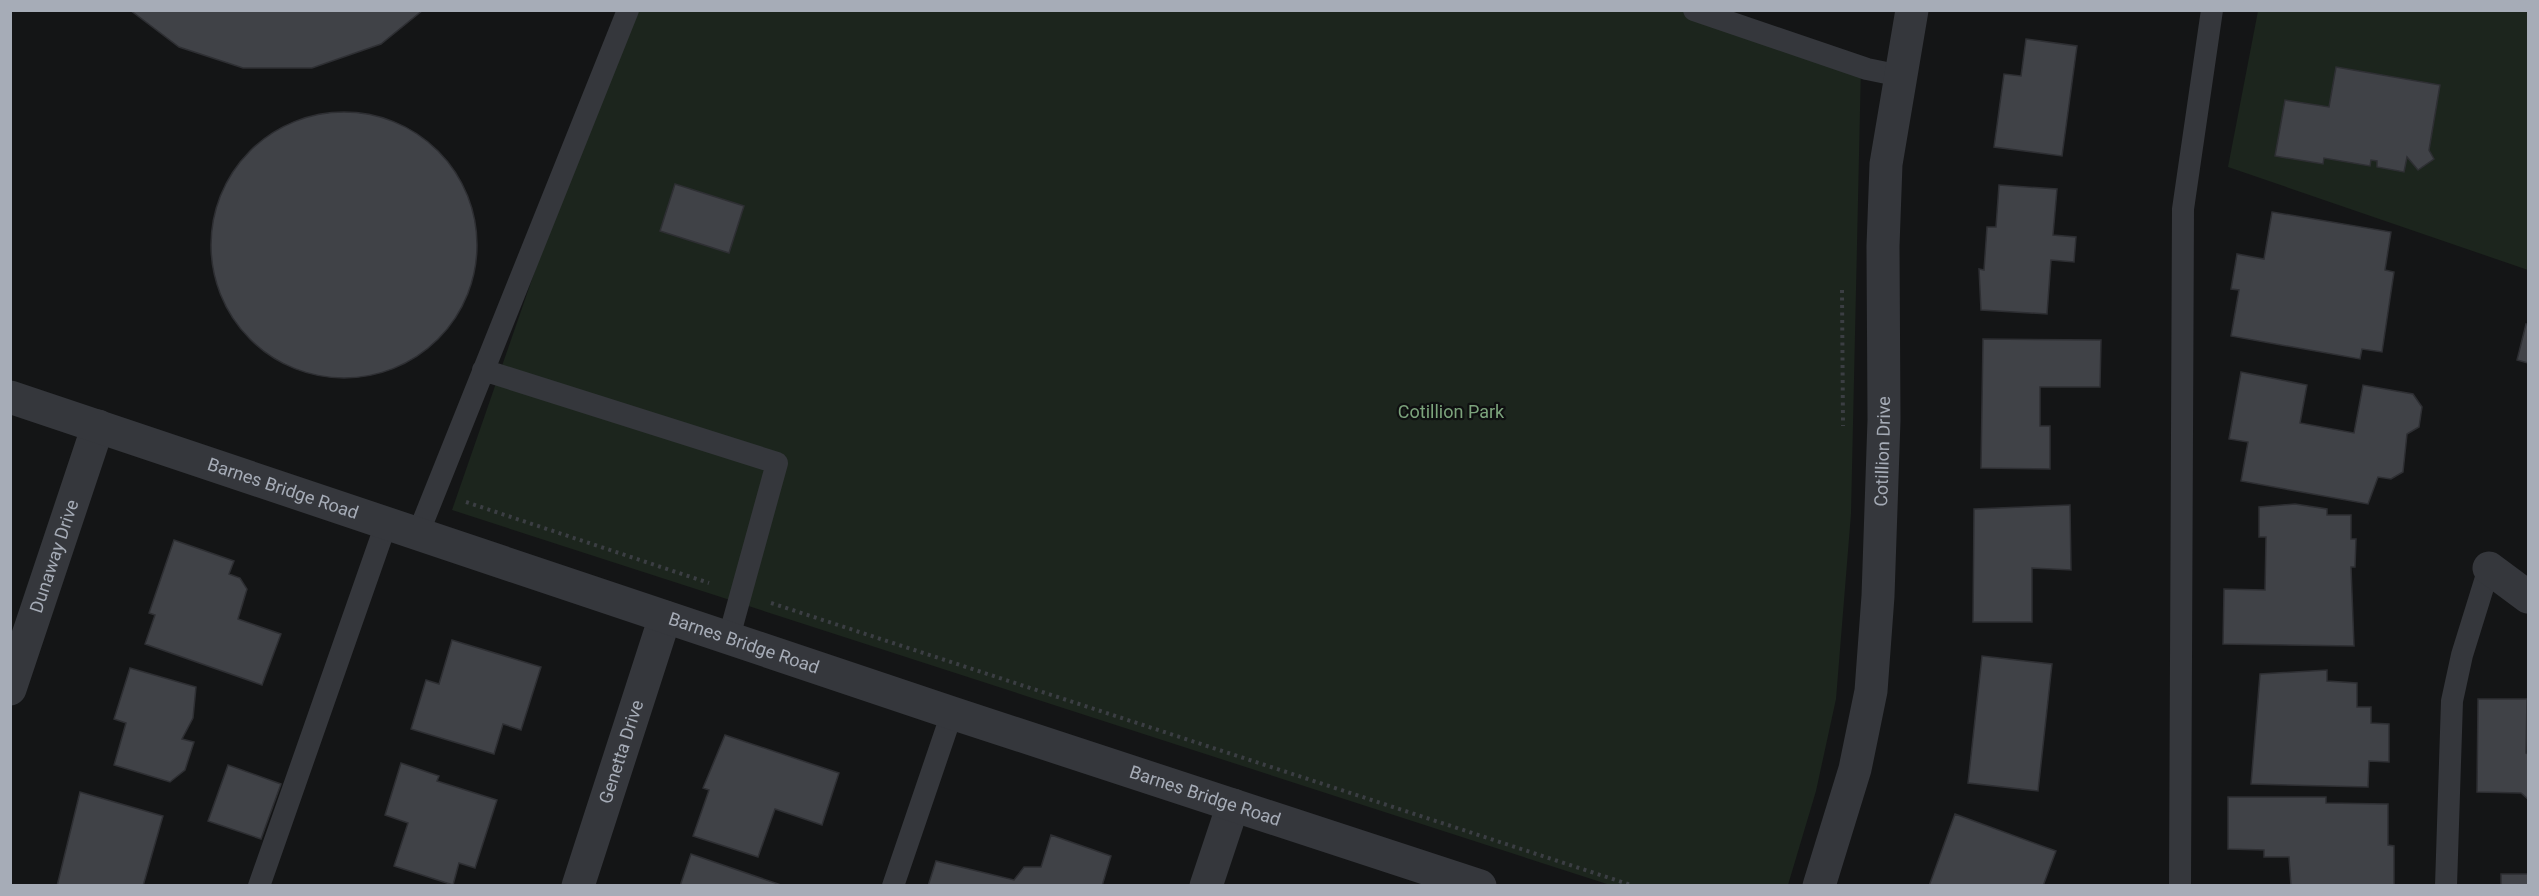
<svg xmlns="http://www.w3.org/2000/svg" width="2539" height="896" font-family="Roboto,sans-serif">
<style>
.green{fill:#1c251d}
.building{fill:#404247;stroke:#2e2f33;stroke-width:1.5}
.lines{fill:none;stroke-linecap:round;stroke-linejoin:round}
.path{stroke:#3b3e43;stroke-width:4;stroke-dasharray:3 4.5;stroke-linecap:butt}
.service{stroke:#35373c;stroke-width:22}
.minor{stroke:#35373c;stroke-width:33}
.tertiary{stroke:#35373c;stroke-width:33}
.labels{text-anchor:middle;stroke-width:4.5;stroke-linejoin:round;paint-order:stroke}
.park-label{font-size:18px;fill:#7ca37c;stroke:#0f1011}
.street-label{font-size:18px;fill:#a6acb7;stroke:#0f1011}
</style>
<rect width="100%" height="100%" fill="#141516"/>
<path class="green" d="M1686,10l175,56 -10,448 -15,185 -20,92 -28,94h-178l-1158,-375 173,-499z
M2258,11h270v259l-300,-103z"/>
<path class="building" d="M130,10h293l-42,34 -69,24h-69l-64,-21z
M2026,39l51,7 -15,110 -68,-9 10,-73 17,2z
M2336,67l104,18 -11,65 5,9 -16,11 -11,-13 -3,15 -27,-5v-6l-6,-1 -1,6 -46,-8 -1,6 -48,-8 10,-56 44,7z
M211 245a133 133 0 1 1 266 0a133 133 0 1 1-266 0Z
M675,184l69,22 -15,47 -69,-22z
M1999,185l58,4 -4,46 23,2 -2,25 -23,-2 -4,54 -66,-4 -2,-41 5,1 3,-43h9z
M2272,212l119,20 -6,38 9,2 -12,80 -20,-3 -2,10 -129,-23 8,-46 -8,-1 6,-35 27,5z
M2526,324l2,1v38l-11,-3z
M1983,339l118,1 -1,47h-60v39h10v43l-69,-1z
M2241,372l66,13 -7,38 54,10 9,-48 50,9 9,13 -3,20 -12,7 -4,38 -12,7 -13,-2 -10,27 -127,-23 7,-39 -19,-3z
M2295,504l32,5v6h24v24h5l-1,28h-4l3,79 -131,-2 1,-55 41,1 1,-53h-7v-30z
M2070,505l1,65 -39,-2v54h-59l1,-113z
M174,540l60,21 -5,13 11,4 7,11 -9,30 43,15 -19,51 -117,-41 10,-29 -6,-2z
M452,640l89,27 -20,63 -18,-6 -9,30 -83,-25 15,-49 13,4z
M1982,656l70,8 -14,127 -70,-8z
M130,668l66,19 -3,31 -11,21 12,3 -9,28 -15,12 -56,-17 12,-42 -12,-4z
M2327,670v11l30,2v24h14v16l18,1v38l-20,-1 -1,26 -117,-3 9,-110z
M2478,699h49l-1,54 2,1v45l-7,-6 -44,-1z
M725,735l114,38 -17,52 -47,-16 -17,48 -65,-21 16,-46 -6,-2z
M401,763l38,13 -2,5 60,19 -22,68 -16,-5 -6,22 -59,-19 14,-43 -23,-8z
M228,765l53,19 -20,55 -53,-18z
M80,792l83,24 -20,70h-86z
M2228,797h98v6l62,1v41l6,1v40h-103l-2,-29h-25v-7l-36,-1z
M1955,814l101,37 -13,35h-114z
M1051,835l60,21 -9,30h-174l8,-25 78,19 10,-13h17z
M691,854l93,32h-104z
M2501,874h27v12h-27z"/>
<g class="lines">
<path class="path" d="M1842,290l1,136
M466,502l243,81
M771,603l863,283"/>
<path class="service" d="M1694,10l173,59 34,7
M483,370l294,93 -48,174
M418,534l210,-524
M259,886l127,-362
M893,886l59,-173
M2180,886l3,-677 29,-199
M2446,886l6,-185 10,-46 27,-87"/>
<g class="minor">
<path d="M2489,568l39,29"/>
<path id="s1" d="M10,689l88,-263"/>
<path id="s2" d="M578,886l87,-269"/>
<path d="M1206,886l27,-81"/>
<path id="s3" d="M1819,886l36,-117 16,-78 7,-95 6,-176 -1,-174 3,-82 26,-154"/>
</g>
<path class="tertiary" id="s4" d="M10,397l942,316 528,173"/>
</g>
<g class="labels">
<g class="park-label">
<text x="1451" y="418">Cotillion Park</text>
</g>
<g class="street-label">
<text dy="6" stroke="none"><textPath href="#s3" startOffset="442">Cotillion Drive</textPath></text>
<text dy="6" stroke="none"><textPath href="#s4" startOffset="288">Barnes Bridge Road</textPath></text>
<text dy="6" stroke="none"><textPath href="#s1" startOffset="140">Dunaway Drive</textPath></text>
<text dy="6" stroke="none"><textPath href="#s4" startOffset="774">Barnes Bridge Road</textPath></text>
<text dy="6" stroke="none"><textPath href="#s2" startOffset="141">Genetta Drive</textPath></text>
<text dy="6" stroke="none"><textPath href="#s4" startOffset="1260">Barnes Bridge Road</textPath></text>
</g>
</g>
<rect width="2539" height="896" fill="none" stroke="#a6acb7" stroke-width="24"/>
</svg>
